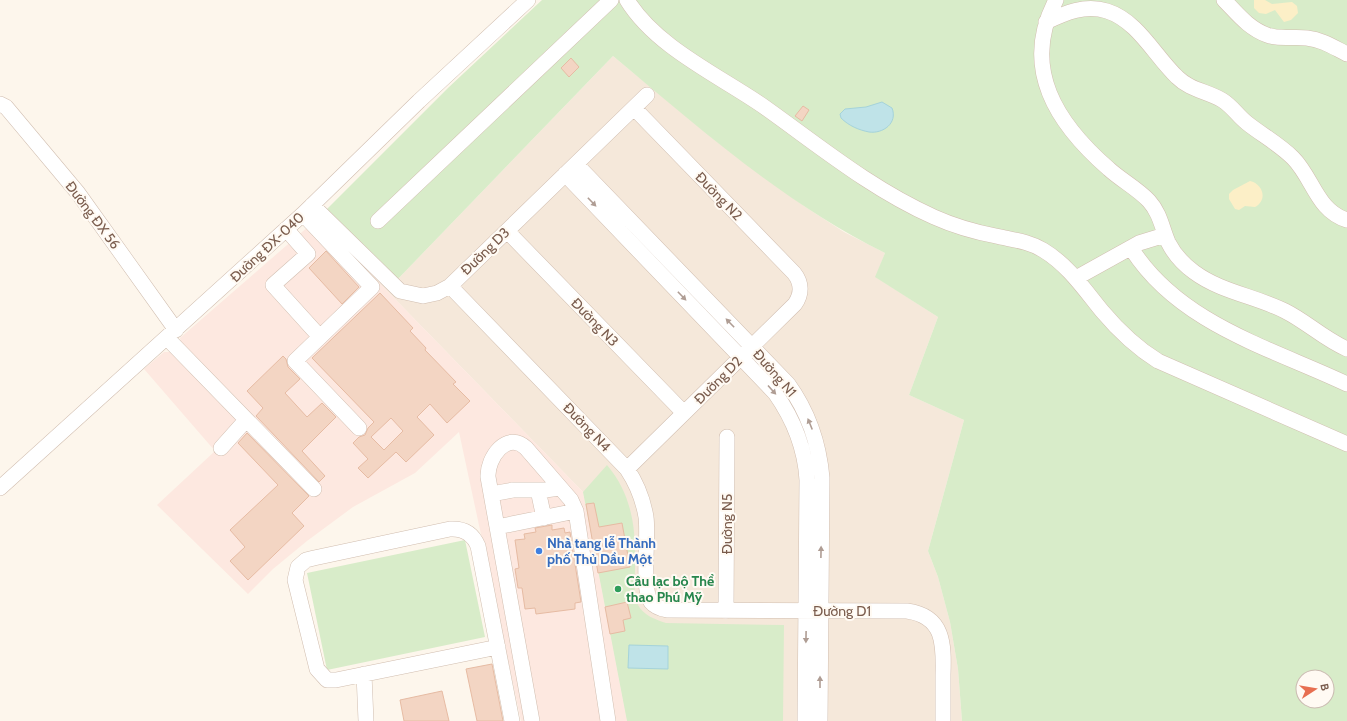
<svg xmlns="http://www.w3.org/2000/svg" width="1347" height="721" font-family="Cabin,sans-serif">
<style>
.residential{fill:#f5e8da}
.commercial{fill:#fde8e0}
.green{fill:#d8ecc9;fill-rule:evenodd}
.sand{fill:#fcefc7}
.water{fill:#bfe3e8;stroke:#a5d3da}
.building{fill:#f3d5c3;stroke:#e6bba3;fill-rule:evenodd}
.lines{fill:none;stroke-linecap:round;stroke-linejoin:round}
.minor-casing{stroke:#d1beb0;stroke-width:16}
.minor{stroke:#fff;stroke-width:15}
.oneway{fill:#af9d94}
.shop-dot{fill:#3f7fe0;stroke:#fffaf3;stroke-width:1.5}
.leisure-dot{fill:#2e9e5b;stroke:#fffaf3;stroke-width:1.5}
.labels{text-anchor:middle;stroke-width:4;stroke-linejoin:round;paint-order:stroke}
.street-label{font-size:14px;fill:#7a5c4d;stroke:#fffaf3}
.shop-label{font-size:14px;font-weight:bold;fill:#366cbe;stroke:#fffaf3;text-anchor:start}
.leisure-label{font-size:14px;font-weight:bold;fill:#27864d;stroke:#fffaf3;text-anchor:start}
</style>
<rect width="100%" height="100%" fill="#fdf6ec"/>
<path class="residential" d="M613,56l103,85 88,65 40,26 41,21 -9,24 62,40 -29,78 55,25 -36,131 10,26 12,45 8,47 4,52h-335l-44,-229 -266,-273 78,63z"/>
<path class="commercial" d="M317,219l266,273 44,229h-106l-62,-289 -44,41 -62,34 -46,34 -34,28 -25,25 -91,-89 58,-54 -71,-82 20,-17h6l11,-10 -1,-4z"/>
<path class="green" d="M542,0h805v721h-385l-4,-52 -8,-47 -12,-45 -10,-26 36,-131 -55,-25 29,-78 -63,-40 10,-24c-101,-50 -186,-125 -272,-197l-218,226 -70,-71 124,-124zM1303,677h24v24h-24z
M607,465c26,31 29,65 28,104 0,11 -2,25 3,36 5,10 18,15 28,18l118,2 -1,96h-156l-44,-229z
M465,540l20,97 -158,33 -20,-97z"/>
<path class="sand" d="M1254,0h11l7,4 20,-2 5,4 1,7 -7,7 -7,2 -9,-12 -9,4 -7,-1 -5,-5z
M1250,181c13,3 18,19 5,26l-10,-1 -6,4 -4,-1 -6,-10v-5l4,-4z"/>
<path class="water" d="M882,102l10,6c6,15 -9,26 -23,24 -10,-2 -20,-6 -28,-14l-1,-4 5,-5 21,-2z
M629,645l39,1v23l-40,-1z"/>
<path class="building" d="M571,58l8,9 -10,10 -8,-9z
M803,106l6,4 -7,11 -7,-5z
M326,251l33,36 -17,17 -33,-36z
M380,293l33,35 -3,3 16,17 -1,2 31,32 -3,2 17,17 -23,22 -17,-19 -13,13 17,18 -28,27 -10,-10 -28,26 -10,-10 10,-9 -15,-16 6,-6 6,-2 3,-7 6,-6 -62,-64zM391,418l12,13 -19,19 -13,-13z
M283,356l3,3 2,8 12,12 -15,14 22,24 15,-14 14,14 -34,34 23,25 -6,6 -63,-66 7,-8 -16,-17z
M247,433l62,63 -17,17 12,13 -56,54 -18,-19 15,-14 -15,-17 48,-45 -40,-42z
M594,503l5,24 23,-4 8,44 -32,6 -12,-69z
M552,525v5l12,-2 1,5 5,-1 11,70 -6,1v6l-39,5 -1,-6 -10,1 -3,-21h-4l-3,-19 4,-1 -4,-28 10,-1 -1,-5 12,-2 -1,-4z
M627,602l4,16 -8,2 2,11 -15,3 -5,-27z
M492,664l11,57h-26l-11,-52z
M442,691l7,30h-45l-4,-21z"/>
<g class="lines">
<g class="minor-casing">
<path id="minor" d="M627,0c29,47 91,75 136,106 55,39 108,83 171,111 20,9 41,15 62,19 17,4 32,5 47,14 25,15 41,39 59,61 16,19 35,37 56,50l189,83
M1056,0c-36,68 1,124 53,169 12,11 29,20 40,32 11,12 13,27 19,41 6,12 15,22 26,30 27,20 61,24 91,39 22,11 39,28 62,38
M1224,0c13,13 24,28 43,35 13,5 26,1 40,3 16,2 26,9 40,16
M1046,22c19,-9 39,-18 61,-11 31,10 47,44 70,66 13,13 30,14 45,23 10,6 16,16 25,23 15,12 32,21 46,35 20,20 24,53 54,62
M0,104l6,3 72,86 98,137
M576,164l212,220c21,29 31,59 34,94l-2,243
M565,174l210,219c19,27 30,54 32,87l-2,241
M312,205l88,86 23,5 14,-3 13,-7 197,-191
M303,214l69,73 -77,74 64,67
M378,221l233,-221
M286,229l22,25 -35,31 47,52
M507,231l177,182
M1131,248c48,76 140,100 216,136
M1076,278l63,-35 26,-8
M450,286l177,183c10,15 16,30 19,48 3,21 -5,70 5,85 4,5 11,7 16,8l240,1c37,5 37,33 36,64 0,15 0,31 0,46
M167,338l147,151
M221,448l25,-28
M627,469l168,-165c7,-10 7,-21 -1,-31l-160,-165
M0,488l303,-274 116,-113 109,-101
M538,490l6,28
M491,494l22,-4h32l15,-2
M497,527l79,-16
M726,611l1,-174
M498,647l-162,33h-9l-10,-11 -22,-89 3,-13 8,-7 8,-2 136,-29c14,-1 23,5 28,17l34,175
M364,674l2,47
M532,721l-44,-244c-1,-19 19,-47 38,-29l45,52 5,11 32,210"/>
</g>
<use href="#minor" class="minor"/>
</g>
<defs><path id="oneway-solid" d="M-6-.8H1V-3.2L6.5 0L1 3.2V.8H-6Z"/></defs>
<g class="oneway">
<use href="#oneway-solid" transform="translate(592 202) rotate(46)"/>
<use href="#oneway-solid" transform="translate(682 296) rotate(46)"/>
<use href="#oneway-solid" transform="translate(730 323) rotate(-134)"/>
<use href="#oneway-solid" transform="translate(772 390) rotate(48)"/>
<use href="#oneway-solid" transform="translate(810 424) rotate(-112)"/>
<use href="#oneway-solid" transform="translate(821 552) rotate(-89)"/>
<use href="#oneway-solid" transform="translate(806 637) rotate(91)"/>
<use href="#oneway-solid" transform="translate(820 682) rotate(-90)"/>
</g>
<circle class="shop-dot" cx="539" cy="551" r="4"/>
<circle class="leisure-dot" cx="618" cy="589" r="4"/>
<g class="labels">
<g class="street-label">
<text transform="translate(719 196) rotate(46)" y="5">Đường N2</text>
<text transform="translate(93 215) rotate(53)" y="5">Đường ĐX 56</text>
<text transform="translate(267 247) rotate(-43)" y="5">Đường ĐX-040</text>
<text transform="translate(485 251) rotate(-44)" y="5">Đường D3</text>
<text transform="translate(595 322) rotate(46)" y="5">Đường N3</text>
<text transform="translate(775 373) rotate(49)" y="5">Đường N1</text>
<text transform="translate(718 380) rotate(-45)" y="5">Đường D2</text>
<text transform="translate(587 427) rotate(46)" y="5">Đường N4</text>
<text transform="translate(727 524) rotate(-90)" y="5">Đường N5</text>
<text x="842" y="616">Đường D1</text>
</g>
<g class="shop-label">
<text x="547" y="548">Nhà tang lễ Thành<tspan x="547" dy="16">phố Thủ Dầu Một</tspan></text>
</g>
<g class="leisure-label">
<text x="626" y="586">Câu lạc bộ Thể<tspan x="626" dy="16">thao Phú Mỹ</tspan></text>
</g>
</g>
<g transform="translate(1315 689) rotate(78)"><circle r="19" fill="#fffaf3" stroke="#cabbb1"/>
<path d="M0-3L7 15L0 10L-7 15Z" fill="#e76f51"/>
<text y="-6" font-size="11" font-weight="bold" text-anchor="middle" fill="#7a5c4d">B</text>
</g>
</svg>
